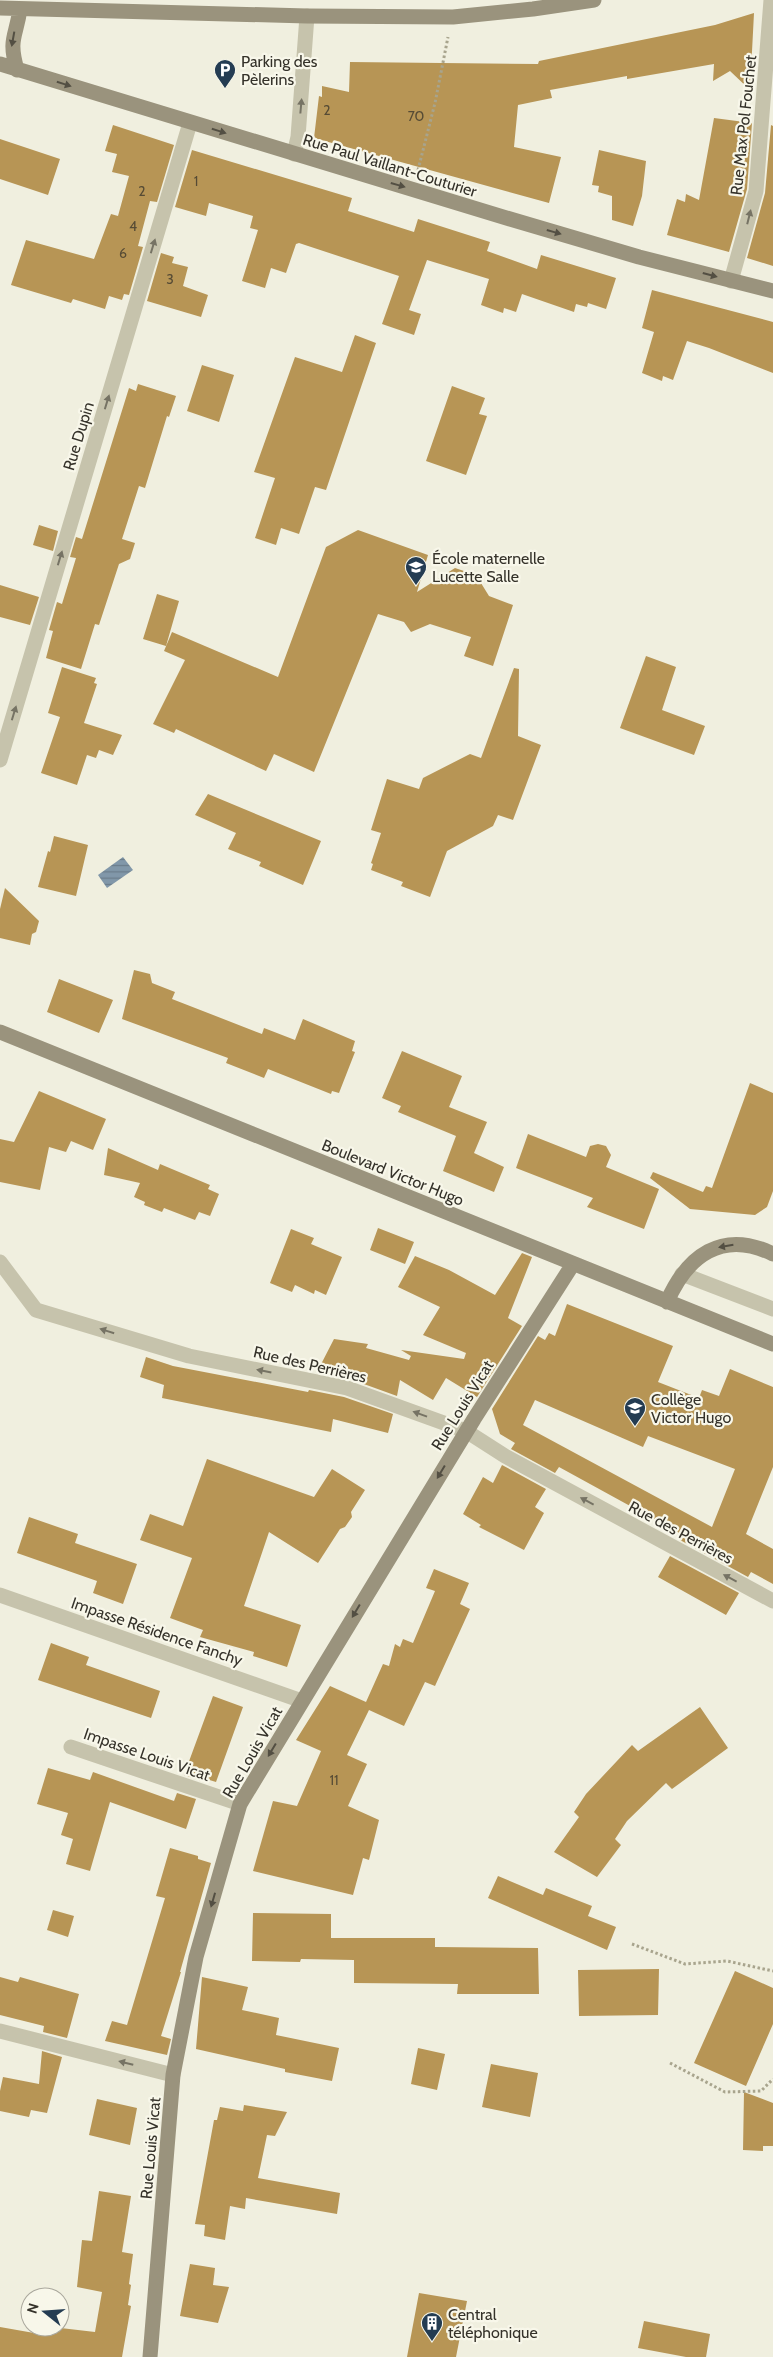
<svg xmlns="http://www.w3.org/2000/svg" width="773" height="2357" font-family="Cabin,sans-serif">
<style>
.water{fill:url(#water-rules)}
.building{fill:#b79555;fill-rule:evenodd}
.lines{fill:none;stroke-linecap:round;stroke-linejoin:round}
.path{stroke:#a8a48d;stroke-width:3;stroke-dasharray:2.5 2.5;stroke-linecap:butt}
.street{stroke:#c6c3ac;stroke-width:15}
.secondary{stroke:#9a937d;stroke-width:15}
.oneway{fill:#534f43}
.oneway2{fill:#767364}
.labels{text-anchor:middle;stroke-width:4.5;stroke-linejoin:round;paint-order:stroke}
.number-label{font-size:14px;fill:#564b35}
.poi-label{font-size:16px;fill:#35322a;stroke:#f8f7ea;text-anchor:start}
.street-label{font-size:16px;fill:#35322a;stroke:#f8f7ea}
</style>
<defs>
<pattern id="water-rules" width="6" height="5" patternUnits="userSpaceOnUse" patternTransform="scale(1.25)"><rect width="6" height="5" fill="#8197a9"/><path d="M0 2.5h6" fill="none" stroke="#6a7c8a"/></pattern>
</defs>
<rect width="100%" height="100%" fill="#f0efdf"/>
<path class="water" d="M123,857l10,13 -26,18 -9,-13z"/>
<path class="building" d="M754,13l-4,77 -20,-19 -17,10 1,-17 -87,15v-3l-77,14 2,8 -34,7 -4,42 47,10 -12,46 -235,-65 5,-42 3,1v-11l27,6 1,-30 188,2 1,-3 176,-36z
M714,118l38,5 -5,66 -18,63 -62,-17 10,-36 8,3 1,-8 13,6z
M113,125l61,20 -17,57 -7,-1 -12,45 5,1 -14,48 -5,-1 -2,6 -13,-4 -4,13 -32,-10 -2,4 -60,-18 15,-45 68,19 17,-45 7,2 11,-40 -17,-4 5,-18 -12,-3z
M771,125l2,1v140l-26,-8 18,-65z
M0,139l60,20 -12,36 -48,-16z
M192,150l160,48 -4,13 66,21 4,-13 72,23 -3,9 50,18 4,-14 75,23 -10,31 -18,-6 -1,4 -11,-3 -2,8 -52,-18 -6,18 -12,-4 -1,5 -22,-8 8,-26 -62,-19 -18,50 12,4 -7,21 -32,-11 17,-48 -100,-33 -3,1 -10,29 -15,-5 -6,20 -23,-7 16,-51 -8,-2 3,-12 -44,-13 -3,13 -31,-9z
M599,150l47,11 -4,35 -9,30 -21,-6v-24l-14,-4 1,-6 -7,-1z
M161,253l13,4 -2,6 16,4 -5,19 25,9 -7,22 -54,-16z
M652,290l121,32v51l-64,-25 -22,-7 -14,39 -10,-4 -1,5 -20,-8 12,-41 -12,-4z
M355,335l21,8 -50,147 -11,-3 -16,47 -18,-6 -5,17 -21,-7 20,-60 -21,-6 41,-115 47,15z
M202,365l32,10 -15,47 -32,-11z
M138,384l38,12 -7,21 -2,-1 -22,72 -6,-2 -17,53 13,4 -5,16 -11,5 -20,61 -4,-1 -14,45 -35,-11 7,-27 -4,-1 8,-28 5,2 14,-46 -6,-1 6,-20 6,2 47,-151 7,3z
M452,386l33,12 -6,16 8,2 -21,59 -40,-14z
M39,525l19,6 -5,20 -20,-6z
M358,530l70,25 -11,37 38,-24 21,7 13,21 24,9 -20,61 -29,-10 7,-19 -41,-13 -19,8 -7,-10 -26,-8 -64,158 -40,-18 -8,17 -90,-42 -2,4 -21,-9 32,-64 -21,-9 8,-19 106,45 48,-130z
M0,585l39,12 -9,28 -30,-8z
M157,594l22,7 -13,45 -23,-7z
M646,656l30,11 -14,43 43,16 -11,29 -74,-27z
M62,667l34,11 -2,5 3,1 -13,39 38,12 -9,20 -14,-5 -3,8 -9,-3 -10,30 -36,-12 19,-56 -12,-4z
M514,668l5,1 -1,67 23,9 -28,75 -15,-5 -5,11 -46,25 -17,46 -29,-11 2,-4 -32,-12 2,-6 -2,-1 10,-30 -10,-3 16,-51 32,10 4,-11 47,-24 11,4z
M208,794l113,47 -18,44 -44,-19 2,-4 -33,-13 8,-16 -41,-18z
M54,836l34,9 -12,51 -38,-9 10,-36 2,1z
M5,888l34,33 -3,11 -4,2 -2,11 -30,-7v-29z
M134,970l16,4 2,9 23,9 -3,7 90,35 2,-6 31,12 8,-21 52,22 -3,10 3,1 -16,41 -7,-2 -1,3 -63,-25 -4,9 -38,-15 2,-5 -106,-39z
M59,979l54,21 -14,33 -52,-21z
M402,1051l60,25 -13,31 38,15 -13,31 30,14 -10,25 -51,-21 13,-35 -58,-24 3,-6 -19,-8z
M750,1083l23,10v98l-6,16 -12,8 -65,-6 -40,-31 3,-6 50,20 3,-6 6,2z
M39,1091l67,28 -13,31 -22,-9 -5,11 -17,-5 -9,43 -40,-8v-43l14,3z
M528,1134l58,23 4,-11 8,-2 8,2 5,9 -5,12 53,22 -15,40 -57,-22 6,-9 -77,-30z
M108,1148l50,22 2,-6 50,21 -2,4 11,5 -9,22 -11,-4 -4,8 -31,-12 -2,4 -18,-7 1,-3 -11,-5 6,-14 -36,-8z
M378,1228l36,14 -9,22 -35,-14z
M291,1229l23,9 -3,6 31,13 -16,38 -11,-5 -1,4 -19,-9 -3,7 -22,-9z
M522,1253l10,4 -24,61 14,8 -45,71 -31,-19 -13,22 -33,-20 -3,16 -47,-17 -33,-7 17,-33 34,5 -2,4 43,12 2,-4 -10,-6 63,9 2,-6 -43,-18 17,-28 -42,-20 17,-31 34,14 46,25z
M567,1304l106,42 -15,36 41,16 3,-8 17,6 11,-27 43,18v80l-27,67 27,15v35l-22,-12 -3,5 -68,-37 3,-5 -124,-68 -4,6 -44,-24 4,-6 -15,-9 -8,-25 46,-73 7,4 4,-7 6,3zM535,1400l108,47 5,-11 87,33 -23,58 -189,-102z
M146,1357l27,9 135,26 1,-2 35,7 49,17 -5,19 -55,-14 -2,13 -169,-34 2,-13 -24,-8z
M207,1459l107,38 18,-28 33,21 -14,22 1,5 -7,10 -5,2 -22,34 -49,-31 -25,74 57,19 -14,42 -34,-11 1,-4 -54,-15 3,-7 -33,-12 22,-60 -52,-18 10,-26 33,12z
M502,1465l44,24 -11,18 9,6 -20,37 -45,-23 2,-2 -18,-11 20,-37 10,6z
M29,1517l49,17 -3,9 62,21 -14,40 -30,-11 4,-12 -80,-28z
M670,1556l69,37 -13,22 -68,-38z
M434,1569l35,14 -9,21 10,5 -35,77 -10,-4 -21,44 -35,-16 -22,45 20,9 -19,42 31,14 -10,40 -6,-2 -10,37 -100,-24 20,-70 24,5 24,-55 -25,-11 34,-54 36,16 17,-38 6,2 6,-22 5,3 3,-8 10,4 22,-52 -9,-3z
M51,1643l38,14 -3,8 74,26 -9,27 -113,-38z
M213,1696l30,11 -27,75 -13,-4 -1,3 -18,-6z
M700,1707l28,41 -56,41 -6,-6 -39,38 -12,18 6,6 -24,32 -43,-25 25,-35 -5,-5 12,-18 46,-49 6,6z
M48,1768l42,12 3,-8 81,29 3,-8 19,6 -10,30 -76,-27 -20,69 -24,-7 7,-25 -12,-4 7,-22 -31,-9z
M170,1848l28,8v3l13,4 -31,109h1l-20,64 10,3 -4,16 -62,-14 7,-20 15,4 38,-127 -9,-2z
M498,1876l45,19 3,-7 46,18 -4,10 28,11 -9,23 -119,-52z
M53,1910l21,6 -6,21 -21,-7z
M253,1913l78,1v24h104v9l103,1 1,46h-82l1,-10 -104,-1v-23l-53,-1 -1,3 -48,-1z
M659,1969l-1,46 -79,1 -1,-46z
M735,1971l38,17v36l-27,62 -52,-23z
M0,1977l18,5 2,-5 59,17 -12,44 -24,-6 1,-6 -44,-11z
M202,1977l46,10 -6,23 37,8 -3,17 63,13 -7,33 -47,-9v-3l-89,-20z
M418,2048l27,6 -8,36 -26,-6z
M42,2051l20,6 -15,56 -16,-3 -2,7 -29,-6v-20l3,-14 36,7z
M491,2064l47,9 -8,44 -48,-10z
M744,2092l29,11v43h-10v5l-20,-1z
M97,2099l40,9 -7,37 -41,-10z
M244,2105l43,7 -12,24 -8,-1 -9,43 82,15 -3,21 -91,-16 -1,11 -15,-3 -5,34 -21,-4 1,-11 -10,-1 19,-104h3l3,-13 23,4z
M99,2191l32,5 -9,56 11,2 -4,30 2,1 -3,20 3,1 -9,51h-122v-30l51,9 1,-9 43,5 7,-40 -25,-5 5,-47 10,1z
M190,2264l25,4 -2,17 16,2 -11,36 -38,-7z
M419,2293l48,8 -11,56h-49z
M644,2321l66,13 -4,23h-20l-48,-9z"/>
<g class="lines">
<path class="path" d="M418,170l17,-67 13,-66
M632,1944l53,20 42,-3 46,10
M670,2063l55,29 36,-1 12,-12"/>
<path class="street" d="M294,154l4,-17 9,-121
M731,281l25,-90 15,-191
M0,760l190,-637
M0,1262l36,48 153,46 158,32 119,43 39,25 268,145
M682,1274l91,35
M0,1595l302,106
M71,1747l169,57
M0,2031l173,44"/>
<path class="secondary" d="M0,8l307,8 146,1 80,-8 61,-9
M0,64l510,155 129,38 134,34
M17,70c-9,-32 -1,-32 3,-61
M0,1032l773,312
M667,1302c20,-46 55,-73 106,-48
M150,2357l23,-282 23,-118 44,-153 234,-385 99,-155"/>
</g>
<defs><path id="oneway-solid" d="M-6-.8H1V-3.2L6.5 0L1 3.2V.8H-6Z" transform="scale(1.25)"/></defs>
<g class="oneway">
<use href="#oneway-solid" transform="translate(13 39) rotate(100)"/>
<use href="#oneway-solid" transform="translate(64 84) rotate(17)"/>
<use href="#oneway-solid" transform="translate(219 131) rotate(17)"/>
<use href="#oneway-solid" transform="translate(398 185) rotate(16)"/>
<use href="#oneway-solid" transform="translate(554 232) rotate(16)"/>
<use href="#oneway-solid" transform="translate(710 275) rotate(15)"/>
<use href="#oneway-solid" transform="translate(726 1246) rotate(170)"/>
<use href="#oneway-solid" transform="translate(441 1472) rotate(121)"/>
<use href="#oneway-solid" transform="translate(356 1611) rotate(121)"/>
<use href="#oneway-solid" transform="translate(272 1750) rotate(121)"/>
<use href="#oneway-solid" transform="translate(213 1900) rotate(106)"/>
</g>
<g class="oneway2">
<use href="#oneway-solid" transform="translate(301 106) rotate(-85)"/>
<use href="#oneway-solid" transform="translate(749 217) rotate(-76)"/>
<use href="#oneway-solid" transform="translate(153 246) rotate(-73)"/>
<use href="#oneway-solid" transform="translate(107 402) rotate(-73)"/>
<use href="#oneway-solid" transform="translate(60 558) rotate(-73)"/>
<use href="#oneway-solid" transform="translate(14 713) rotate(-73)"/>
<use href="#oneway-solid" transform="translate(107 1331) rotate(-163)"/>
<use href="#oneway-solid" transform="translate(264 1371) rotate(-169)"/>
<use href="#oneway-solid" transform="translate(420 1414) rotate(-160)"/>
<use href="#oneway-solid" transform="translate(587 1501) rotate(-152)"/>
<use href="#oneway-solid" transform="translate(730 1578) rotate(-152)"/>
<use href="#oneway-solid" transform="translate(126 2063) rotate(-166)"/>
</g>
<defs>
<g id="parking-pin" transform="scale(1.125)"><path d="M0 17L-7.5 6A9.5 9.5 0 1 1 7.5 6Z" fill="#243c52" stroke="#f8f7ea"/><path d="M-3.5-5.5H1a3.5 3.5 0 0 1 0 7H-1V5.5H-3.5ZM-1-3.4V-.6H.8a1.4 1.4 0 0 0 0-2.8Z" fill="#fff"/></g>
<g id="school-pin" transform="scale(1.125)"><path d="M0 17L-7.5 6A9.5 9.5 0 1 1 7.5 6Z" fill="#243c52" stroke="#f8f7ea"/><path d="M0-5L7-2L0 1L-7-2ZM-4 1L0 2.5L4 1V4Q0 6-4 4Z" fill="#fff"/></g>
<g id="building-pin" transform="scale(1.125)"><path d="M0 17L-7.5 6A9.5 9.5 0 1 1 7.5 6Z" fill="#243c52" stroke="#f8f7ea"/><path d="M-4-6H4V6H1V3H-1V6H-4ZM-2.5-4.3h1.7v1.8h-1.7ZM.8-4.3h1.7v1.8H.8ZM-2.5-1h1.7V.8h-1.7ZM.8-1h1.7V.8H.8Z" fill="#fff"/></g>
</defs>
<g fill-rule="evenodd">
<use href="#parking-pin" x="225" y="70"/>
<use href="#school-pin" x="416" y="567"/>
<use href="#school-pin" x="635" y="1408"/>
<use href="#building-pin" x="432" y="2323"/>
</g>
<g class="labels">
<g class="number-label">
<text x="327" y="115">2</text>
<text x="416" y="121">70</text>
<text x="196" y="186">1</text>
<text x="142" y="196">2</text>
<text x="133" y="231">4</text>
<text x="123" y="258">6</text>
<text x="170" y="284">3</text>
<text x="334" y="1785">11</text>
</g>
<g class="poi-label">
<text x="241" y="67">Parking des<tspan x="241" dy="18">Pèlerins</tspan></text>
<text x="432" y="564">École maternelle<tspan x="432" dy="18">Lucette Salle</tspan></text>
<text x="651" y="1405">Collège<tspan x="651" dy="18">Victor Hugo</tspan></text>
<text x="448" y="2320">Central<tspan x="448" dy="18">téléphonique</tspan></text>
</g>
<g class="street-label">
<text transform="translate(743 125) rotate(-84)" y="6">Rue Max Pol Fouchet</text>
<text transform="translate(390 165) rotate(17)" y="6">Rue Paul Vaillant-Couturier</text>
<text transform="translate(78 436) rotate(-73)" y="6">Rue Dupin</text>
<text transform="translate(393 1172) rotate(22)" y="6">Boulevard Victor Hugo</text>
<text transform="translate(310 1364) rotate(13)" y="6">Rue des Perrières</text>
<text transform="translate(462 1405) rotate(-58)" y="6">Rue Louis Vicat</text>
<text transform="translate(681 1532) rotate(28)" y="6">Rue des Perrières</text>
<text transform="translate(157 1631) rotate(19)" y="6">Impasse Résidence Fanchy</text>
<text transform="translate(252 1752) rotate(-60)" y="6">Rue Louis Vicat</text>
<text transform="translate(147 1754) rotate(19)" y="6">Impasse Louis Vicat</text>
<text transform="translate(150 2148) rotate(-85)" y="6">Rue Louis Vicat</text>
</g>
</g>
<g transform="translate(45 2312) rotate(287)"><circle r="24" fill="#f8f7ea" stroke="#aaa89d"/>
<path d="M0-4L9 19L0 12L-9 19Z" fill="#243c52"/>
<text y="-8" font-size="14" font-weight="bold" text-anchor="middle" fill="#35322a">N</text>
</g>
</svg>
